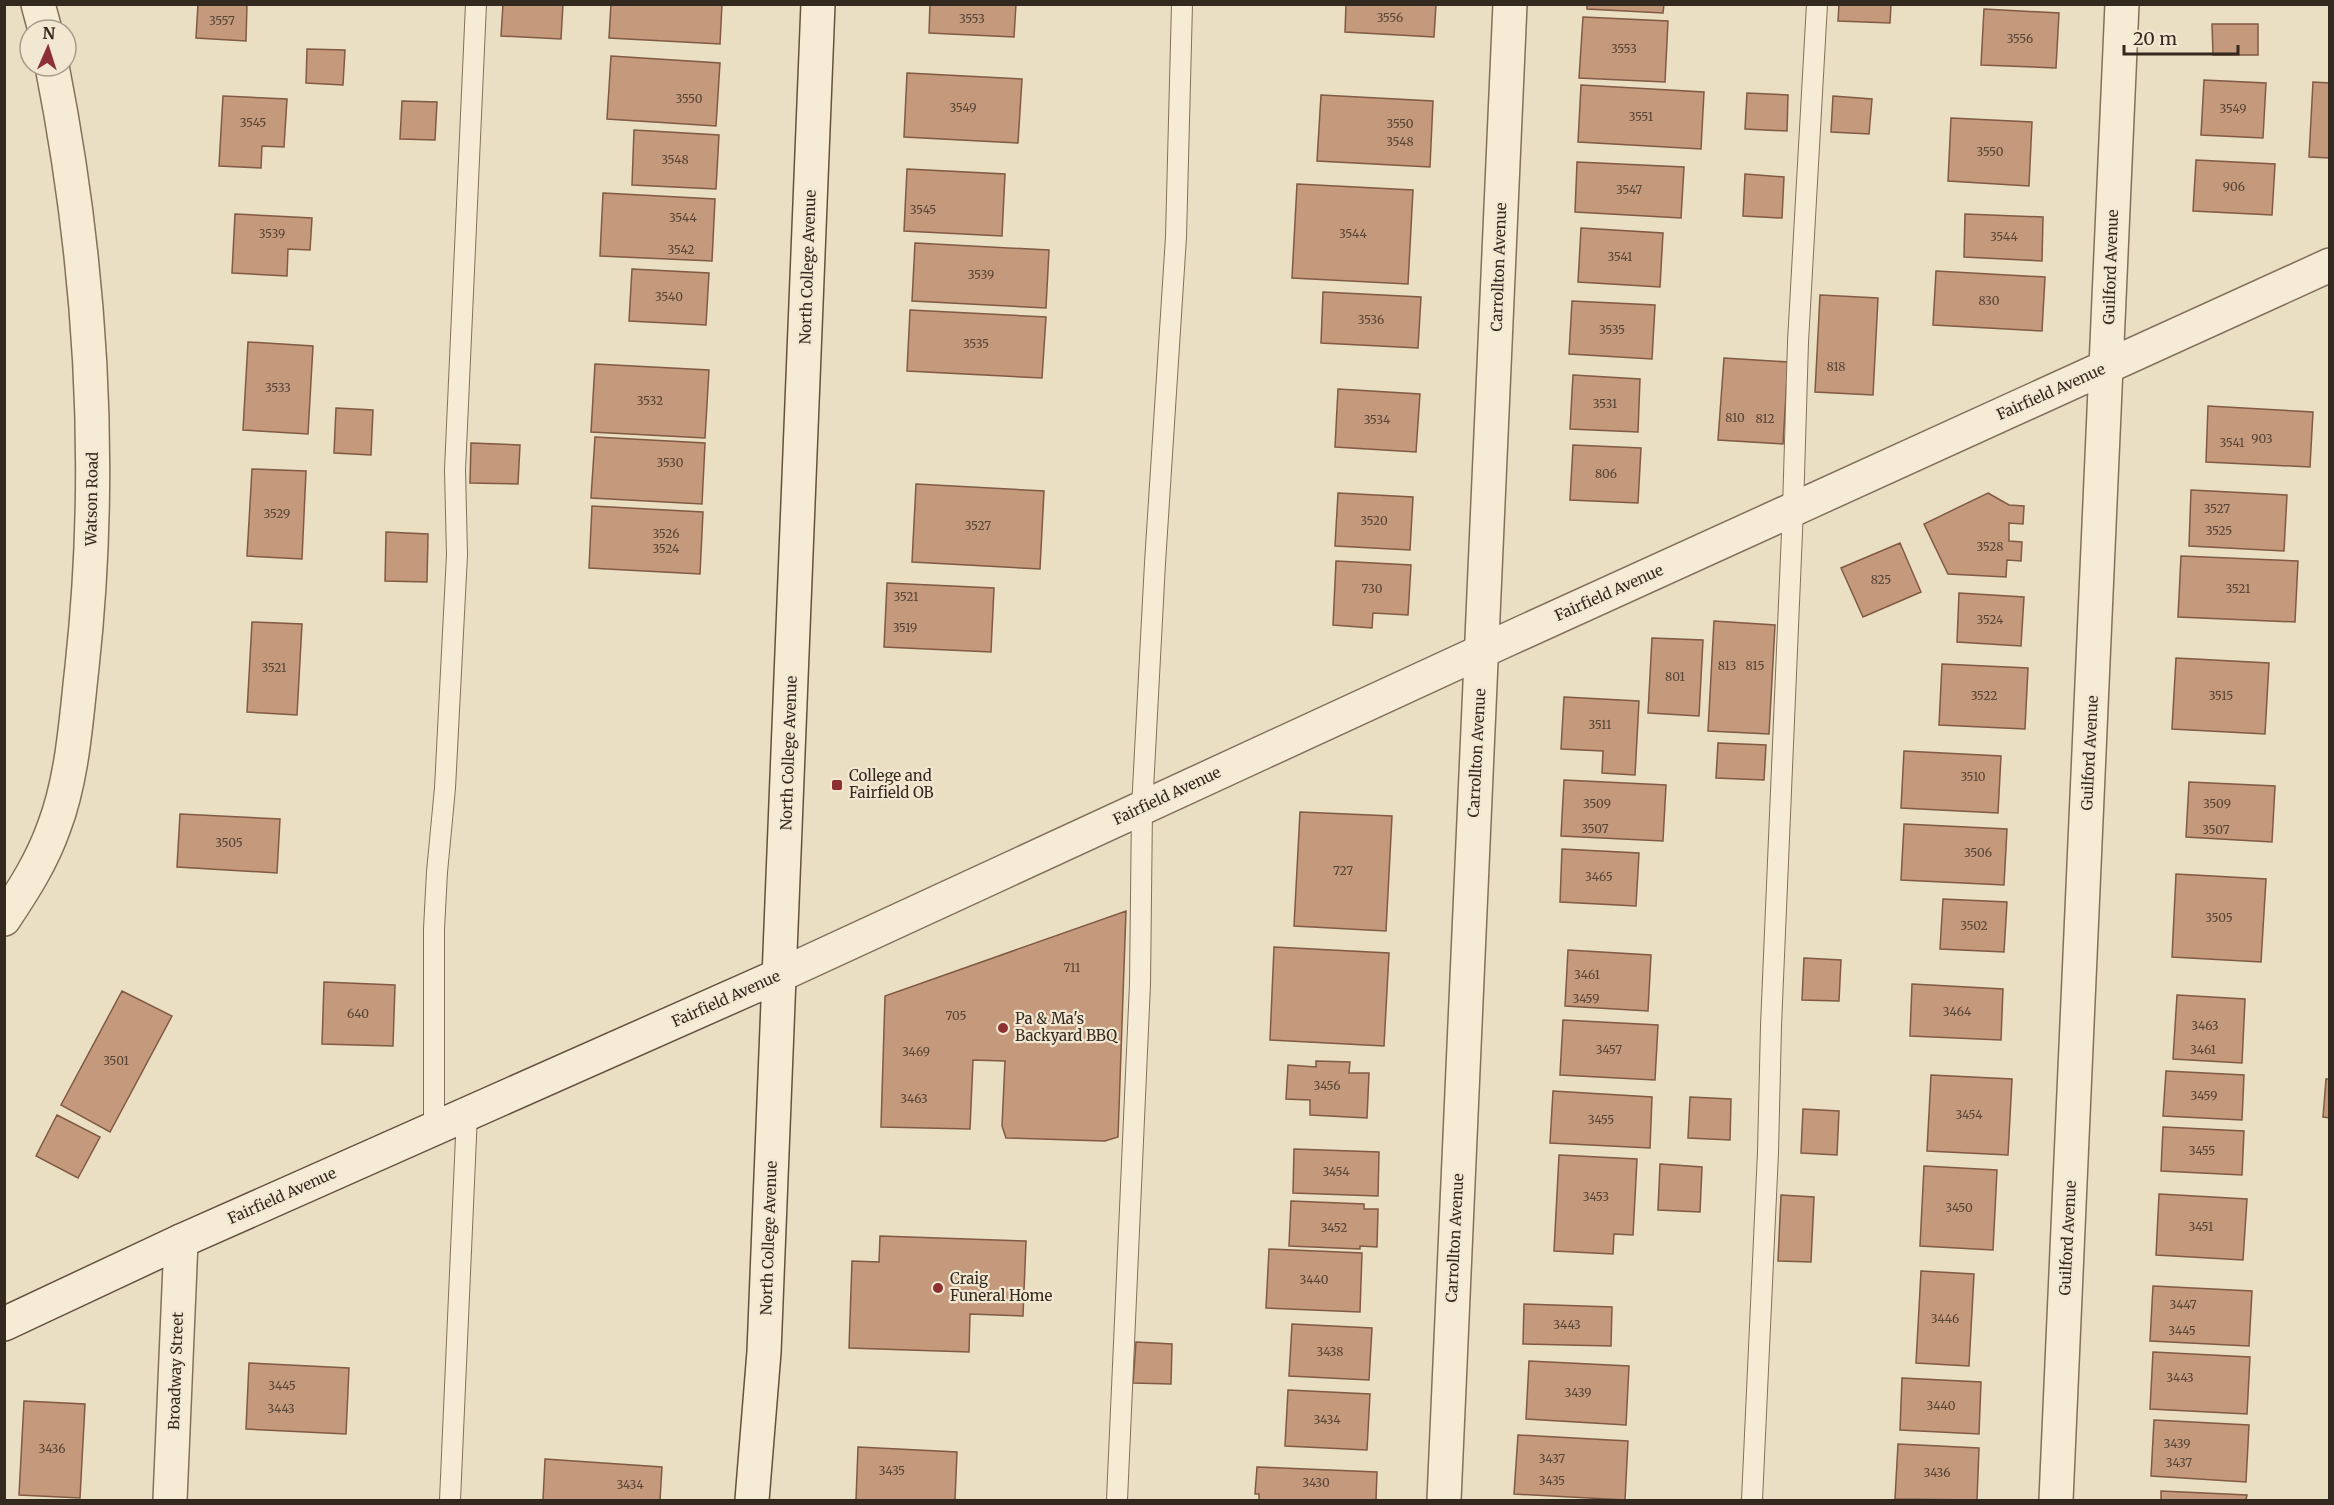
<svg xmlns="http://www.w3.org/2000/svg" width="2334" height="1505" font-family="Merriweather,serif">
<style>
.building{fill:#c5997c;stroke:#805a43;stroke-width:1.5}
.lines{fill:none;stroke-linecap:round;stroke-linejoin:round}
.lane-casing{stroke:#83705c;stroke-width:22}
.street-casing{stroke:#83705c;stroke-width:36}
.secondary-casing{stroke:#65513f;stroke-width:36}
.lane{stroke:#f6ecd6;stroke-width:20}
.street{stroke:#f6ecd6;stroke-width:33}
.secondary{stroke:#f6ecd6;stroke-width:33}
.poi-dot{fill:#8d3033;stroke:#f2e8d2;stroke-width:2}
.labels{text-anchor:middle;stroke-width:4.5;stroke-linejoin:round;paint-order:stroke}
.number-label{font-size:12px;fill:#584536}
.street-label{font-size:15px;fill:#34291e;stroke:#f2e8d2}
.poi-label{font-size:15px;fill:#34291e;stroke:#f2e8d2;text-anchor:start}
</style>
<rect width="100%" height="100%" fill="#eadec3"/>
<path class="building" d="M198,4h49l-1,37 -50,-3z
M503,4h60l-2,35 -60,-3z
M611,4h111l-2,40 -111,-6z
M930,4h86l-2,33 -85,-4z
M1346,4h90l-2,33 -89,-5z
M1587,4h77l-1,9 -76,-4z
M1839,4h52l-1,19 -52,-2z
M1984,9l75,4 -3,55 -75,-3z
M1583,17l85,4 -3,61 -86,-4z
M2212,24h46v31h-45z
M307,49l38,1 -2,35 -37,-2z
M611,56l109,7 -4,63 -109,-7z
M907,73l115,6 -4,64 -114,-6z
M2204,80l62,3 -3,55 -62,-3z
M2313,82l17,1v75l-21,-1z
M1581,85l123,7 -3,57 -123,-7z
M1747,93l41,2 -1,36 -42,-2z
M1321,95l112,6 -3,66 -113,-6z
M223,96l64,3 -3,48 -22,-1 -1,22 -42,-2z
M1833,96l39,3 -3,35 -38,-2z
M402,101l35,1 -2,38 -35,-1z
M1951,118l81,4 -3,64 -81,-5z
M634,130l85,5 -3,54 -84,-4z
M2196,160l79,4 -3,51 -79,-4z
M1577,162l107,5 -3,51 -106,-6z
M907,169l98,5 -3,62 -98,-5z
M1745,174l39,3 -2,41 -39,-2z
M1297,184l116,6 -5,94 -116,-6z
M603,193l112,6 -3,62 -112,-5z
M235,214l77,4 -2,32 -22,-1 -1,27 -55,-3z
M1965,214l78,3 -1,44 -78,-4z
M1581,228l82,5 -3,54 -82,-5z
M915,243l134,7 -3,58 -134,-7z
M632,269l77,4 -3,52 -77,-4z
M1936,271l109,6 -3,54 -109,-6z
M1323,292l98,5 -3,51 -97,-5z
M1820,295l58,3 -5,97 -58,-3z
M1572,301l83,4 -3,54 -83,-5z
M910,310l136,7 -4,61 -135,-7z
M248,342l65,4 -5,88 -65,-4z
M1724,358l64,4 -5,82 -65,-4z
M595,364l114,6 -4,68 -114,-6z
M1573,375l67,4 -2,53 -68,-3z
M1338,389l82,5 -4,58 -81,-5z
M2208,406l105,6 -3,55 -104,-5z
M336,408l37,2 -2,45 -37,-2z
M595,437l110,6 -3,61 -111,-6z
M471,443l49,2 -2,39 -48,-1z
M1573,445l68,3 -3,55 -68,-3z
M252,469l54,2 -4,88 -55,-3z
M916,484l128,7 -4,78 -128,-7z
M2191,490l96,5 -3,56 -95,-5z
M1338,493l75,4 -3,53 -75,-4z
M1988,493l21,12 15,1 -1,18 -14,-1v18l13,1 -1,19 -14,-1 -1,17 -58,-3 -24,-50z
M592,506l111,6 -3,62 -111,-6z
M386,532l42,2 -1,48 -42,-1z
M1900,543l21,49 -58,25 -22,-49z
M2181,556l117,5 -3,61 -117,-5z
M1336,561l75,4 -3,50 -35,-2 -1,15 -39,-3z
M887,583l107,5 -3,64 -107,-5z
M1959,593l65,4 -3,49 -64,-4z
M1714,621l61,4 -6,109 -61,-3z
M252,622l50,2 -5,91 -50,-3z
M1652,638l51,2 -4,76 -51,-3z
M2176,658l93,5 -4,71 -93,-5z
M1942,664l86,4 -3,61 -86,-4z
M1564,697l75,4 -4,74 -33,-2 1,-22 -42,-2z
M1718,743l48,2 -2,35 -48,-2z
M1904,751l97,5 -3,57 -97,-5z
M1564,780l102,5 -3,56 -102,-5z
M2189,782l86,4 -3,56 -86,-5z
M1300,812l92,4 -6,115 -92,-5z
M180,814l100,5 -3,54 -100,-6z
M1904,824l103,5 -3,56 -103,-5z
M1562,849l77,4 -3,53 -76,-4z
M2176,874l90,5 -5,83 -89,-5z
M1943,899l64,3 -3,50 -64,-3z
M1126,911l-8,226 -13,4 -99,-3 -4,-12 3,-65 -32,-1 -3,69 -89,-2 4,-131z
M1274,947l115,6 -5,93 -114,-6z
M1568,950l83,5 -3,56 -83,-5z
M1804,958l37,2 -2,41 -37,-1z
M324,982l71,3 -2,61 -71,-2z
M1912,984l91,5 -2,51 -91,-4z
M122,991l50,25 -62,116 -49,-27z
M2177,995l68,4 -3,64 -69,-4z
M1563,1020l95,5 -3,55 -95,-5z
M1316,1061l34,1 -1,11h20l-2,45 -57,-3v-15l-24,-1 2,-34 28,2z
M2166,1071l78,4 -2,45 -79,-4z
M1931,1075l81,4 -4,76 -81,-4z
M2326,1079h4v39l-7,-1z
M1553,1091l99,6 -2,51 -100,-5z
M1690,1097l41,2 -1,41 -42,-2z
M1803,1109l36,2 -2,44 -36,-2z
M57,1115l43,22 -22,41 -42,-22z
M2163,1127l81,4 -2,44 -81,-4z
M1294,1149l85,3 -1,44 -85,-3z
M1559,1155l78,4 -4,76 -19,-1 -1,20 -59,-3z
M1660,1164l42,3 -2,45 -42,-2z
M1924,1166l73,4 -4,80 -73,-4z
M2159,1194l88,5 -4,61 -87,-5z
M1781,1195l33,2 -3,65 -33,-1z
M1291,1201l73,3v5h14l-1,38 -17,-1v3l-71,-3z
M880,1236l146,5 -3,75 -53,-2 -1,38 -120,-4 3,-87 27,1z
M1269,1249l93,4 -2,59 -94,-4z
M1921,1271l53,3 -5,92 -53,-3z
M2153,1286l99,5 -3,55 -99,-5z
M1524,1304l88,3 -1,39 -88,-2z
M1292,1324l80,4 -3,52 -80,-4z
M1136,1342l36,2 -1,40 -38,-1z
M2153,1352l97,5 -3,57 -97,-5z
M1529,1361l100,5 -3,59 -100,-6z
M249,1363l100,5 -3,66 -100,-5z
M1902,1378l79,4 -2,52 -79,-4z
M1288,1390l82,4 -3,56 -82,-4z
M24,1401l61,3 -5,94 -61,-3z
M2154,1420l95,5 -3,57 -95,-6z
M1518,1435l110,6 -3,59 -111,-6z
M1898,1444l81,4 -2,52 -82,-1z
M858,1447l99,5 -2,48h-99z
M545,1459l117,8 -2,33h-117z
M1257,1467l120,5 -1,28h-117v-6h-4z
M2161,1491l86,4 -1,5h-85z"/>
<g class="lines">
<g class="lane-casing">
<path id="lane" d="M434,1129v-200l3,-57 8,-84 12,-233 -2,-85 21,-466
M450,1500l17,-386
M1117,1500l23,-516 2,-176 13,-245 21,-326 6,-233
M1752,1500l16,-348 3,-126 22,-517 5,-167 19,-338"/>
</g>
<g class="street-casing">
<path id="street" d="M38,4l7,26
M4,919c20,-30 38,-58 50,-92 19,-50 22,-108 28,-160 22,-202 9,-403 -30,-601
M780,975l724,-334 826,-376
M170,1500l11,-259
M1444,1500l66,-1496
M2056,1500l66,-1496"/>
</g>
<g class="secondary-casing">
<path id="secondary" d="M4,1324l177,-83 599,-266
M752,1500l12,-148 54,-1348"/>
</g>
<use href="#lane" class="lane"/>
<use href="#street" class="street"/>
<use href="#secondary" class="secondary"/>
</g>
<g class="poi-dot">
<rect x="831" y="779" width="12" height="12" rx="3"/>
<circle cx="1003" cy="1028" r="6"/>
<circle cx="938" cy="1288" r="6"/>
</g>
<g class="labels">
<g class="number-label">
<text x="1390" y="22">3556</text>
<text x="972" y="23">3553</text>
<text x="222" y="25">3557</text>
<text x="2020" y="43">3556</text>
<text x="1624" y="53">3553</text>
<text x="689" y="103">3550</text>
<text x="963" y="112">3549</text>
<text x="2233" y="113">3549</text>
<text x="1641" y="121">3551</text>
<text x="253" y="127">3545</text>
<text x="1400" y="128">3550</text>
<text x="1400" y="146">3548</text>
<text x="1990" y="156">3550</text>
<text x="675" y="164">3548</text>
<text x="2234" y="191">906</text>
<text x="1629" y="194">3547</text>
<text x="923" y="214">3545</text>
<text x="683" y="222">3544</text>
<text x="272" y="238">3539</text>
<text x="1353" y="238">3544</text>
<text x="2004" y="241">3544</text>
<text x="681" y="254">3542</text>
<text x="1620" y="261">3541</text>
<text x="981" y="279">3539</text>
<text x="669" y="301">3540</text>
<text x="1989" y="305">830</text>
<text x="1371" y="324">3536</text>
<text x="1612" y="334">3535</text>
<text x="976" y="348">3535</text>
<text x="1836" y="371">818</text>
<text x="278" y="392">3533</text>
<text x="650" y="405">3532</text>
<text x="1605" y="408">3531</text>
<text x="1735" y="422">810</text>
<text x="1765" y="423">812</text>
<text x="1377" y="424">3534</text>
<text x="2262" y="443">903</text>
<text x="2232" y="447">3541</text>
<text x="670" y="467">3530</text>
<text x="1606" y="478">806</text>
<text x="2217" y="513">3527</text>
<text x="277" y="518">3529</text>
<text x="1374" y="525">3520</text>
<text x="978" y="530">3527</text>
<text x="2219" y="535">3525</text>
<text x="666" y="538">3526</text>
<text x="1990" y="551">3528</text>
<text x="666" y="553">3524</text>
<text x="1881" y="584">825</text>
<text x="1372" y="593">730</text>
<text x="2238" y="593">3521</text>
<text x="906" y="601">3521</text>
<text x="1990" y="624">3524</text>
<text x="905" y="632">3519</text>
<text x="1727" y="670">813</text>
<text x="1755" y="670">815</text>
<text x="274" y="672">3521</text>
<text x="1675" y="681">801</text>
<text x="1984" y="700">3522</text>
<text x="2221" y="700">3515</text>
<text x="1600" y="729">3511</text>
<text x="1973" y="781">3510</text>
<text x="1597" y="808">3509</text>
<text x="2217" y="808">3509</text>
<text x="1595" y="833">3507</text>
<text x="2216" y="834">3507</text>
<text x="229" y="847">3505</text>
<text x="1978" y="857">3506</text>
<text x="1343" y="875">727</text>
<text x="1599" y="881">3465</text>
<text x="2219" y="922">3505</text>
<text x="1974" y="930">3502</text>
<text x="1072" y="972">711</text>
<text x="1587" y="979">3461</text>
<text x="1586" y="1003">3459</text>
<text x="1957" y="1016">3464</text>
<text x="358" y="1018">640</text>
<text x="956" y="1020">705</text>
<text x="2205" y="1030">3463</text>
<text x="1609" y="1054">3457</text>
<text x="2203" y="1054">3461</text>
<text x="916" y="1056">3469</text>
<text x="116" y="1065">3501</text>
<text x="1327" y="1090">3456</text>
<text x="2204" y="1100">3459</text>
<text x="914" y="1103">3463</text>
<text x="1969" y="1119">3454</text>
<text x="1601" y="1124">3455</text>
<text x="2202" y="1155">3455</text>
<text x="1336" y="1176">3454</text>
<text x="1596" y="1201">3453</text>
<text x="1959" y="1212">3450</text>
<text x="2201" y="1231">3451</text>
<text x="1334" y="1232">3452</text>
<text x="1314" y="1284">3440</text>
<text x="2183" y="1309">3447</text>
<text x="1945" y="1323">3446</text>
<text x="1567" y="1329">3443</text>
<text x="2182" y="1335">3445</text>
<text x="1330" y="1356">3438</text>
<text x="2180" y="1382">3443</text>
<text x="282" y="1390">3445</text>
<text x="1578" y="1397">3439</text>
<text x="1941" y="1410">3440</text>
<text x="281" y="1413">3443</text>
<text x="1327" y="1424">3434</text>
<text x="2177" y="1448">3439</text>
<text x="52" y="1453">3436</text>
<text x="1552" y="1463">3437</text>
<text x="2179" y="1467">3437</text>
<text x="892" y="1475">3435</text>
<text x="1937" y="1477">3436</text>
<text x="1552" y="1485">3435</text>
<text x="1316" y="1487">3430</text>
<text x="630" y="1489">3434</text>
</g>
<g class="street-label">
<text transform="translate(808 267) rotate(-88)" y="5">North College Avenue</text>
<text transform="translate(1499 267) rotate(-88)" y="5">Carrollton Avenue</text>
<text transform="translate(2111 267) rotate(-88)" y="5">Guilford Avenue</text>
<text transform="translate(2051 392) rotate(-24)" y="5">Fairfield Avenue</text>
<text transform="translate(92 499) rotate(-89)" y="5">Watson Road</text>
<text transform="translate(1609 593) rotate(-24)" y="5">Fairfield Avenue</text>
<text transform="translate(789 753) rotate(-88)" y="5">North College Avenue</text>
<text transform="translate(1477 753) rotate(-87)" y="5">Carrollton Avenue</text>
<text transform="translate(2090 753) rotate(-87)" y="5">Guilford Avenue</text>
<text transform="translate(1167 796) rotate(-25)" y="5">Fairfield Avenue</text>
<text transform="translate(726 999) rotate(-24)" y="5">Fairfield Avenue</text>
<text transform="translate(282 1196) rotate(-24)" y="5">Fairfield Avenue</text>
<text transform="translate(769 1238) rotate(-88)" y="5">North College Avenue</text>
<text transform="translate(1455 1238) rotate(-87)" y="5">Carrollton Avenue</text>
<text transform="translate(2068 1238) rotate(-87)" y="5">Guilford Avenue</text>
<text transform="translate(176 1371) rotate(-88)" y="5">Broadway Street</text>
</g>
<g class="poi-label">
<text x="849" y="781">College and<tspan x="849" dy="17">Fairfield OB</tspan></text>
<text x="1015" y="1024">Pa &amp; Ma's<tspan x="1015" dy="17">Backyard BBQ</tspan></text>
<text x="950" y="1284">Craig<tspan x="950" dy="17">Funeral Home</tspan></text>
</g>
</g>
<rect width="2334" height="1505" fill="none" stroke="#34291e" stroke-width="12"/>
<g transform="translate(48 48) rotate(3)"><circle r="28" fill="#f2e8d2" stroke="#a69c8a" stroke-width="1.5"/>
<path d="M0-4.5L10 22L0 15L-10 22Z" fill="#8d3033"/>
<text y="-9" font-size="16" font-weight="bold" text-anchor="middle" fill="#34291e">N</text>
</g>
<path d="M2124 45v9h114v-9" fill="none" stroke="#34291e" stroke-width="3"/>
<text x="2133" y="45" font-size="18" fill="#34291e" stroke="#f2e8d2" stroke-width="4.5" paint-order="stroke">20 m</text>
</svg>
